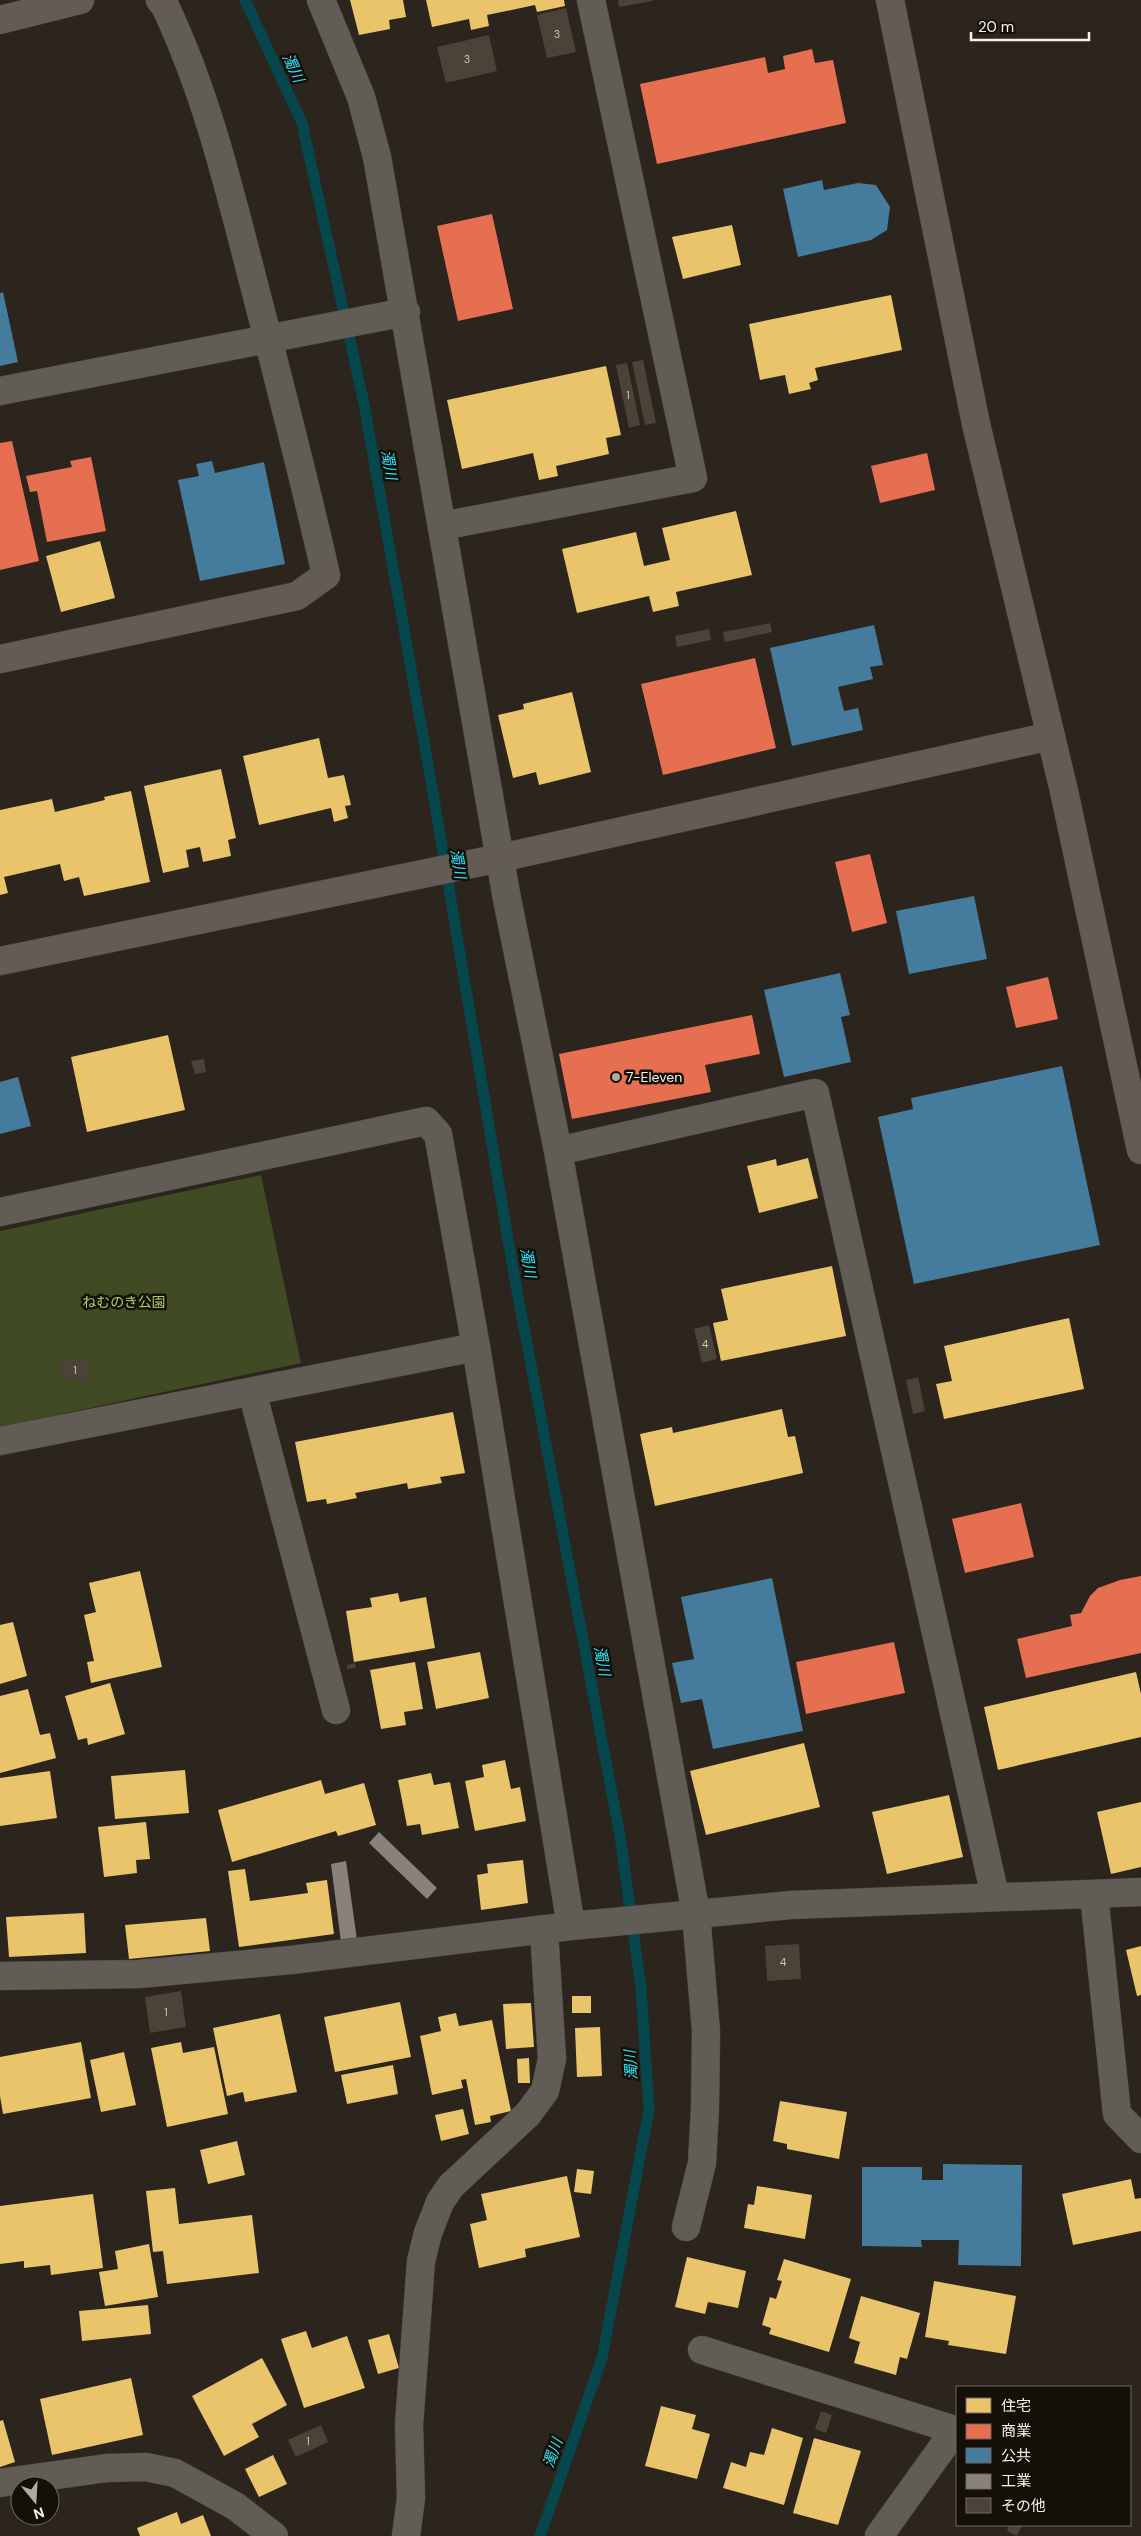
<svg xmlns="http://www.w3.org/2000/svg" width="1141" height="2536" font-family="'DM Sans','Noto Sans JP',sans-serif">
<style>
.green{fill:#414b23}
.homes{fill:#e9c46a}
.shops{fill:#e76f51}
.public{fill:#457b9d}
.industry{fill:#8a817c}
.lines{fill:none;stroke-linecap:round;stroke-linejoin:round}
.stream{stroke:#05474d;stroke-width:11}
.building{fill:#4b4238}
.street-casing{stroke:#49433e;stroke-width:29}
.secondary-casing{stroke:#49433e;stroke-width:29}
.street{stroke:#615c56;stroke-width:28}
.secondary{stroke:#635c54;stroke-width:28}
.poi-dot{fill:#b1aaa1;stroke:#150f09;stroke-width:2}
.labels{text-anchor:middle;stroke-width:5;stroke-linejoin:round;paint-order:stroke}
.number-label{font-size:11px;fill:#cec5bc}
.poi-label{font-size:14px;fill:#f9f1e8;stroke:#150f09;text-anchor:start}
.park-label{font-size:14px;fill:#afcd65;stroke:#150f09}
.water-label{font-size:15px;font-style:italic;fill:#30e2f7;stroke:#150f09}
</style>
<rect width="100%" height="100%" fill="#2b251e"/>
<path class="green" d="M261,1175l40,188 -301,64v-196z"/>
<path class="homes" d="M350,0h53l3,17 -17,3 1,9 -31,6z
M426,0h138l1,6 -28,6 -2,-7 -48,10 2,11 -18,4 -2,-11 -37,8z
M732,225l9,40 -58,14 -11,-42z
M891,295l11,55 -87,18 3,12 -9,3 2,6 -22,5 -4,-19 -25,5 -11,-56z
M606,366l15,69 -15,3 3,16 -53,12 2,10 -19,4 -6,-27 -71,16 -15,-69z
M736,511l16,64 -76,17 3,14 -26,6 -4,-16 -72,17 -15,-64 74,-17 8,34 26,-6 -8,-32z
M100,541l15,57 -54,14 -15,-56z
M572,692l19,80 -52,13 -3,-13 -23,6 -15,-63 26,-6 -1,-5z
M319,738l9,40 16,-3 7,30 -6,1 3,12 -14,4 -3,-14 -72,17 -16,-69z
M221,769l15,69 -8,2 3,16 -28,6 -3,-15 -14,3 3,17 -26,6 -19,-87z
M131,791l19,91 -66,14 -5,-19 -15,4 -4,-17 -56,13 4,16 -8,2v-85l52,-11 3,13 50,-12 -1,-3z
M168,1035l17,75 -98,22 -16,-75z
M808,1158l10,40 -59,15 -12,-47 29,-7 1,7z
M832,1266l14,70 -125,25 -8,-38 15,-3 -7,-31z
M1069,1318l15,71 -140,30 -8,-35 16,-3 -8,-35z
M782,1409l6,28 7,-1 8,37 -148,33 -15,-72 32,-7 1,6z
M453,1412l12,61 -25,4 2,6 -34,6 -1,-6 -52,10 2,5 -30,6 -1,-5 -19,3 -12,-60z
M140,1571l22,96 -71,16 -4,-21 7,-1 -10,-46 12,-3 -7,-29z
M398,1593l2,9 26,-5 9,51 -81,14 -8,-51 26,-4 -2,-9z
M13,1622l14,54 -27,8v-59z
M480,1652l9,46 -53,11 -9,-47z
M415,1662l8,47 -19,3 2,13 -25,4 -11,-59z
M1136,1672l5,22v43l-143,33 -14,-63z
M110,1683l15,51 -37,11 -1,-7 -9,2 -13,-44z
M28,1689l12,46 10,-2 6,25 -56,15v-77z
M804,1743l16,64 -114,28 -16,-64z
M505,1760l6,29 9,-2 6,34 -51,10 -10,-50 19,-4 -2,-12z
M185,1770l4,43 -74,6 -4,-43z
M50,1771l7,47 -57,8v-48z
M431,1773l3,12 16,-3 9,46 -37,7 -2,-11 -13,2 -9,-46z
M321,1780l4,14 39,-11 12,42 -38,11 -2,-5 -104,31 -14,-52z
M949,1795l14,62 -76,17 -15,-62z
M1141,1802v65l-30,7 -14,-62z
M146,1822l4,37 -14,1 1,13 -33,4 -6,-50z
M523,1860l5,43 -47,7 -4,-35 11,-2 -1,-9z
M245,1869l5,32 58,-8 -2,-10 21,-3 7,54 -95,13 -11,-76z
M84,1913l2,40 -77,4 -3,-40z
M206,1918l4,33 -81,8 -4,-34z
M1141,1946v49l-4,1 -11,-46z
M572,1996h19v17h-19z
M400,2002l11,55 -76,15 -11,-55z
M531,2003l3,44 -28,2 -3,-45z
M456,2013l3,13 33,-6 19,91 -21,5 1,6 -16,3 -9,-46 -5,1 2,8 -31,7 -12,-59 21,-5 -3,-14z
M280,2014l17,78 -52,10 -2,-10 -16,4 -14,-68z
M600,2027l2,49 -25,1 -2,-49z
M81,2042l10,56 -88,16 -3,-18v-39z
M181,2042l2,11 31,-6 14,67 -61,13 -16,-79z
M124,2052l12,53 -35,7 -11,-52z
M529,2058l1,25h-12l-1,-24z
M393,2065l5,29 -51,10 -6,-29z
M780,2101l67,11 -8,47 -52,-10v-5l-14,-3z
M463,2109l6,25 -28,7 -6,-26z
M237,2141l8,34 -37,9 -8,-34z
M577,2169l17,2 -3,23 -17,-2z
M567,2176l13,61 -55,12 1,8 -47,11 -9,-44 17,-4 -6,-26z
M1131,2179l4,20 6,-1v33l-68,14 -11,-51z
M757,2186l55,9 -7,44 -61,-11 4,-24 6,1z
M175,2188l4,36 73,-9 7,58 -92,11 -4,-33 -10,1 -7,-61z
M93,2194l10,74 -52,7 -1,-10 -26,3v-7l-24,3v-58z
M149,2244l9,53 -53,9 -6,-34 19,-3 -3,-18z
M687,2257l59,14 -8,37 -30,-6 -3,12 -30,-7z
M784,2259l67,20 -22,73 -60,-18 2,-6 -9,-3 8,-28 6,2 6,-18 -5,-1z
M934,2281l82,15 -10,58 -58,-9 1,-4 -24,-4z
M861,2296l59,17 -13,46 -7,-2 -4,18 -42,-12 6,-21 -11,-4z
M148,2305l3,29 -69,7 -3,-30z
M306,2331l6,17 35,-12 18,52 -61,20 -23,-69z
M389,2334l10,34 -21,6 -10,-34z
M262,2358l25,47 -35,19 7,13 -35,19 -32,-60z
M131,2378l12,57 -91,20 -12,-56z
M661,2406l35,9 -4,14 18,5 -13,45 -52,-13z
M3,2420l12,42 -15,5v-46z
M772,2428l31,10 -19,67 -61,-17 8,-26 15,5 4,-15 14,3z
M814,2438l47,13 -23,74 -45,-12z
M273,2455l14,29 -28,13 -14,-28z
M177,2512l4,12 22,-9 8,21h-71l-3,-8z"/>
<path class="shops" d="M812,49l3,14 18,-3 13,63 -189,41 -17,-80 125,-27 3,16 17,-4 -2,-13z
M492,214l21,95 -55,12 -21,-95z
M12,441l27,120 -39,9v-127z
M927,453l8,37 -55,13 -9,-37z
M91,457l15,74 -59,11 -10,-51 -7,1 -4,-16 46,-9 -2,-6z
M755,658l21,90 -113,27 -22,-91z
M870,854l17,69 -35,9 -17,-70z
M1048,977l10,42 -42,9 -10,-41z
M752,1015l8,39 -55,11 6,27 -139,27 -13,-65z
M1021,1503l13,54 -69,16 -13,-54z
M1141,1576v77l-115,25 -9,-39 55,-13 -2,-11 11,-2 9,-17 8,-8 22,-8z
M894,1642l11,51 -99,21 -10,-52z"/>
<path class="public" d="M822,180l2,10 34,-7 18,2 14,22 -3,23 -16,10 -73,17 -15,-68z
M3,292l15,70 -18,4v-73z
M212,461l3,12 49,-11 21,102 -85,17 -22,-101 21,-4 -3,-12z
M874,625l9,40 -13,2 3,12 -35,8 6,24 14,-3 5,22 -71,16 -22,-98z
M974,896l13,63 -78,15 -13,-63z
M840,973l10,42 -9,2 10,45 -67,15 -20,-87z
M1062,1066l38,179 -186,39 -36,-167 35,-8 -2,-11z
M18,1077l13,49 -31,8v-52z
M772,1578l31,153 -90,18 -11,-50 -21,4 -9,-40 22,-4 -13,-62z
M943,2164l79,1 -1,101 -63,-1 1,-25h-38l1,7 -60,-1v-79h60v13h21z"/>
<path class="industry" d="M379,1832l58,56 -10,11 -58,-56z
M346,1861l11,79 -16,2 -10,-78z"/>
<g class="lines">
<path class="stream" d="M245,0l57,123 62,281 68,383 82,488 106,561 21,152 8,121 -47,249 -62,178"/>
</g>
<path class="building" d="M618,0h35v1l-34,6z
M566,8l10,44 -29,6 -10,-43z
M489,35l8,36 -51,12 -9,-36z
M643,360l13,63 -11,2 -13,-63z
M627,363l13,62 -11,3 -13,-63z
M770,623l2,9 -47,10 -2,-10z
M709,629l2,11 -34,7 -2,-11z
M204,1059l2,13 -11,2 -4,-13z
M709,1325l8,34 -15,4 -8,-34z
M63,1357l28,6 -4,19 -27,-4z
M918,1377l7,34 -12,3 -7,-34z
M355,1663l1,5 -9,1v-4z
M799,1944l2,35 -34,2 -2,-35z
M181,1991l5,36 -36,6 -5,-36z
M821,2411l11,4 -6,18 -11,-4z
M321,2425l7,17 -32,15 -8,-17z
M1009,2525h13l-5,11 -10,-5z"/>
<g class="lines">
<g class="street-casing">
<path id="street" d="M321,0l40,97 16,60 130,742 51,252 138,763 10,117 -1,77 -3,55 -16,64
M165,6c41,87 62,174 86,267 26,100 52,201 75,302
M0,391l406,-79
M442,526l251,-48 -102,-478
M558,1151l257,-58 180,803
M0,1212l426,-91 12,13 38,213 95,579
M252,1391l84,319
M0,1441l476,-94
M1094,1894l23,220 24,25
M0,1976l139,-2 152,-14 280,-34 220,-21 350,-13
M702,2350l253,80 -76,106
M0,2483l107,-15 39,-1 29,6 60,33 39,30
M406,2536l5,-38 -2,-73 12,-164 7,-28 12,-31 11,-16 77,-72 17,-23 7,-32 -8,-129"/>
</g>
<g class="secondary-casing">
<path id="secondary" d="M160,0l5,6
M890,0l86,424 88,367 77,359
M0,20l80,-20
M0,659l297,-63 29,-21
M0,961l500,-103 551,-122"/>
</g>
<use href="#street" class="street"/>
<use href="#secondary" class="secondary"/>
</g>
<circle class="poi-dot" cx="616" cy="1077" r="5"/>
<g class="labels">
<g class="number-label">
<text x="557" y="38">3</text>
<text x="467" y="63">3</text>
<text x="628" y="399">1</text>
<text x="705" y="1348">4</text>
<text x="75" y="1374">1</text>
<text x="783" y="1966">4</text>
<text x="166" y="2016">1</text>
<text x="308" y="2445">1</text>
</g>
<g class="poi-label">
<text x="626" y="1082">7-Eleven</text>
</g>
<g class="park-label">
<text x="124" y="1307">ねむのき公園</text>
</g>
<g class="water-label">
<text transform="translate(293 68) rotate(65)" y="5">濁川</text>
<text transform="translate(389 465) rotate(80)" y="5">濁川</text>
<text transform="translate(458 864) rotate(80)" y="5">濁川</text>
<text transform="translate(528 1263) rotate(80)" y="5">濁川</text>
<text transform="translate(602 1661) rotate(79)" y="5">濁川</text>
<text transform="translate(631 2065) rotate(-94)" y="5">濁川</text>
<text transform="translate(553 2453) rotate(-71)" y="5">濁川</text>
</g>
</g>
<rect x="956" y="2386" width="175" height="140" fill="#150f09" stroke="#706962"/>
<rect x="966" y="2398" width="25" height="15" fill="#e9c46a" stroke="#706962"/>
<text x="1001" y="2411" font-size="15" fill="#f9f1e8">住宅</text>
<rect x="966" y="2424" width="25" height="15" fill="#e76f51" stroke="#706962"/>
<text x="1001" y="2436" font-size="15" fill="#f9f1e8">商業</text>
<rect x="966" y="2448" width="25" height="15" fill="#457b9d" stroke="#706962"/>
<text x="1001" y="2461" font-size="15" fill="#f9f1e8">公共</text>
<rect x="966" y="2474" width="25" height="15" fill="#8a817c" stroke="#706962"/>
<text x="1001" y="2486" font-size="15" fill="#f9f1e8">工業</text>
<rect x="966" y="2498" width="25" height="15" fill="#4b4238" stroke="#706962"/>
<text x="1001" y="2511" font-size="15" fill="#f9f1e8">その他</text>
<g transform="translate(35 2501) rotate(162)"><circle r="24" fill="#150f09" stroke="#706962"/>
<path d="M0-4L9 19L0 12L-9 19Z" fill="#b1aaa1"/>
<text y="-8" font-size="14" font-weight="bold" text-anchor="middle" fill="#f9f1e8">N</text>
</g>
<path d="M971 32v8h118v-8" fill="none" stroke="#f9f1e8" stroke-width="2.5"/>
<text x="978" y="32" font-size="15" fill="#f9f1e8" stroke="#150f09" stroke-width="4" paint-order="stroke">20 m</text>
</svg>
